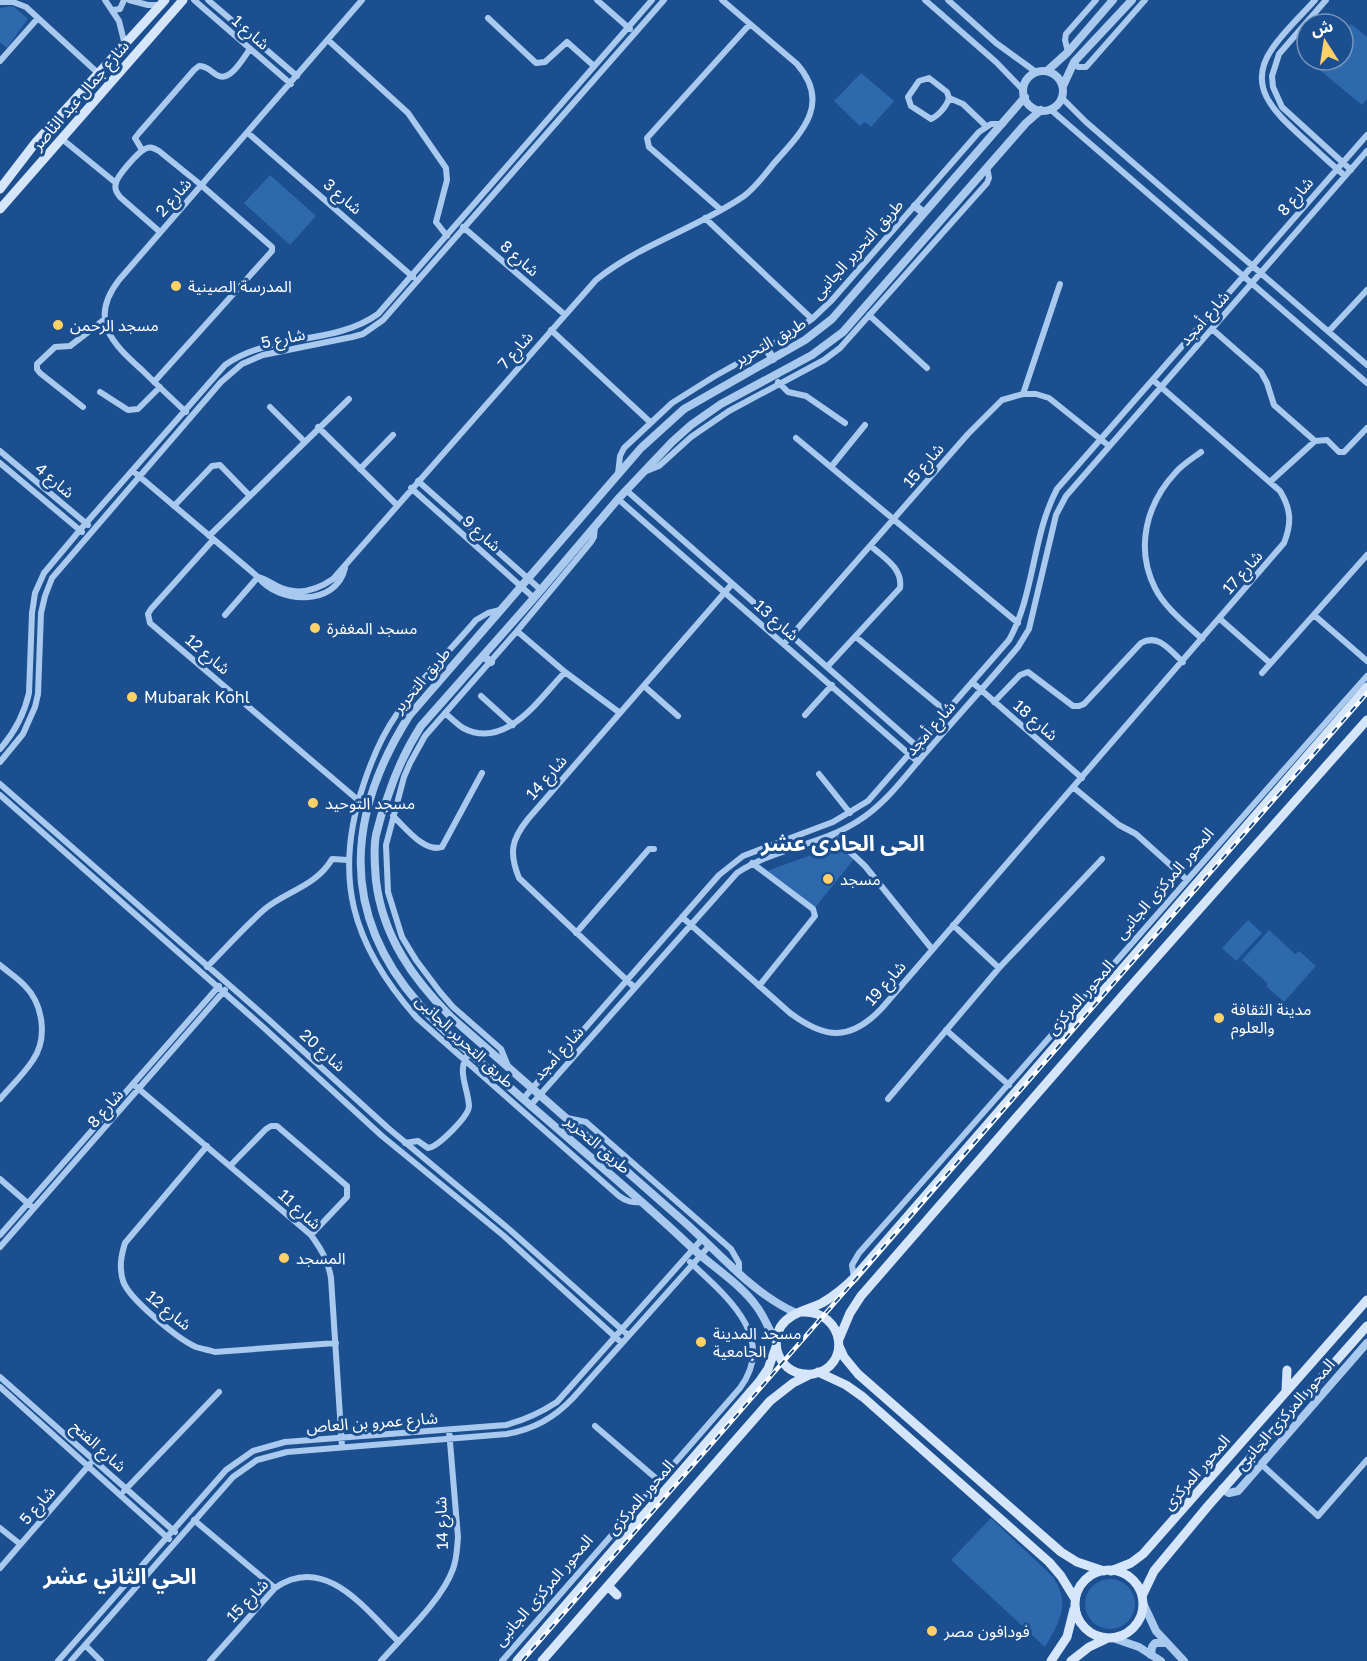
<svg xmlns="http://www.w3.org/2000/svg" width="1367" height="1661" font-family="'Golos Text','Noto Sans Arabic',sans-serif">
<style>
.green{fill:#2e69ad}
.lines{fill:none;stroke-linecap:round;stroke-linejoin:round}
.minor{stroke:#a9c9ee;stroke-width:6}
.tertiary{stroke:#a9c9ee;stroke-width:8}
.secondary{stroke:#d6e6fa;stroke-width:9}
.rail-casing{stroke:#fff;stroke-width:4.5}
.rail{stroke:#1b4f8f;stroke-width:2;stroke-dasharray:7;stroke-linecap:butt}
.poi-dot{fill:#ffd166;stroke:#1b4f8f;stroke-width:2}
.labels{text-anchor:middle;stroke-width:6;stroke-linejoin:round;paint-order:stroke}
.street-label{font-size:16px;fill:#fff;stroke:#1b4f8f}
.poi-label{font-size:16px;fill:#fff;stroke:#1b4f8f;text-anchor:start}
.district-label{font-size:22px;font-weight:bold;fill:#fff;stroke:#1b4f8f}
</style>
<rect width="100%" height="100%" fill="#1b4f8f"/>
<path class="green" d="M13,6l15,13 -21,29 -7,-6v-34z
M1351,24l16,13v62l-5,6 -46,-38 5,-7h22v-26z
M861,73l33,28 -23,26 -6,-5 -5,4 -26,-25z
M270,175l46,41 -26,29 -46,-42z
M836,846l18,13 -40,50 -47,-38z
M1248,920l14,13 -26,28 -14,-13z
M1269,930l26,24 4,-3 17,15 -32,36 -18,-16 2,-2 -26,-24z
M991,1518l62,59c18,27 7,44 -8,70l-94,-87z
M1085 1604a25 25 0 1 1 50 0a25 25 0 1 1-50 0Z"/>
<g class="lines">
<path class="minor" d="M105,0l14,21 6,24
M129,0l19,5h12
M194,0l97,84
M208,0l89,76
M597,0l33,29
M925,0l71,62 28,29
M948,0l48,43 40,29
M1315,0c-14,16 -31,31 -43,49 -27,39 5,65 32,90 13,12 27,25 41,37
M1326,0l-47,54 -7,22 1,11 9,20 69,63
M0,2h13l13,5 73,67
M113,10l7,-1 4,-9
M488,18l48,45 9,-1 22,-20 27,24
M328,40l80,73 38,55 1,12 -11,42 11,14
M1068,52l-3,-12 1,-6 30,-34
M0,61l38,-43
M1074,62l4,5h8l59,-67
M929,78l18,14 2,6c-2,8 -11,18 -18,21l-20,-13 -3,-9 11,-16z
M949,98l14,6 23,22
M1062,98l24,24 281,243
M1050,109l317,274
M248,133l165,144
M62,139l54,44
M142,150l-7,-12 4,-5 55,-63 5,-4c10,0 12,7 20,10 12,5 25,-19 31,-27
M720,209l-71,-62 -2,-9 103,-114
M705,218l107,101
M463,227l101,87
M869,315l58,53
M1212,329l49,43 6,11 7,22 41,36
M551,330l99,92
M1329,331l38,-41
M154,382l118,-131v-4l-71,-62 -42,-34c-5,-3 -9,-5 -14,-2 -7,3 -28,27 -29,34 -2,6 1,10 4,14l40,35
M778,382l10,10 18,4 39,27
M100,392l28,18 10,-1 22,-22
M1023,394l37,-110
M83,407l-43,-34 -3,-4v-5l18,-17 15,-1 35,-27
M270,407l34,34
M186,412c-15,-14 -30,-28 -44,-42 -30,-27 -54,-50 -23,-90l243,-280
M318,427l79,78
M796,438l222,185
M0,451l88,74
M1201,452c-8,6 -18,12 -25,20 -30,32 -41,76 -21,116 10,20 31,36 47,51
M0,463l82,69
M831,467l34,-42
M360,469l33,-34
M133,471l125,106c8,2 14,7 21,10 19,9 38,3 54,-8l263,-299c44,-36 102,-52 148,-84 12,-9 22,-23 31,-34 28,-31 56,-59 22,-98l-75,-64
M644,472l15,-6 32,-29 38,-26 95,-51 16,-12 147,-165 2,-5 -2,-11
M618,474l2,-18 4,-8 48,-45 43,-27 72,-40 25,-17 20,-19 147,-168 12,-8h12
M418,481l123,109
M1271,481l44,-40 12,-1 12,12h5l23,-24
M411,488l123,110
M626,490l294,259
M618,499l300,263
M174,506l38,-40 8,-1 29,30
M209,536l140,-137
M213,540l-62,69 -3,5 2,9 208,177
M258,577c20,27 78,30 87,-9
M500,610l-12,3 -12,7c-26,31 -57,60 -79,94 -15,21 -25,45 -33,69 -32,94 -12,162 53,235l202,178c8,6 14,7 24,6
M225,615l33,-38
M1314,615l53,46
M1220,619l50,44
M517,631l48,41 55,41
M856,637l91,75
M784,644l184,-210 34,-34 21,-6h13l13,4 60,48
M827,667l73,-79c3,-20 -16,-30 -29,-42
M1262,673l105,-118
M972,682l110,96
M644,686l34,30
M481,696l32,29
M994,702l26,-27 8,-3 45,34h6l5,-2 57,-61c18,-10 29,8 42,19
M445,713c6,5 12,11 18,15 43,23 77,-30 102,-56
M805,715l27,-30
M0,749c15,-17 24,-34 29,-56l3,-80 3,-20 9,-20 36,-43 145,-165c47,-33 108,-19 153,-51l274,-314
M0,762l23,-28 12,-27 3,-13 3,-81 4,-17 7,-18 169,-196 21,-18 21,-9 89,-18 11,-3 20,-14 281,-320
M819,774l31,39
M0,784l269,236 119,108 122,102 118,105
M1073,787l46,38 17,9 50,45
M0,795l263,232 119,109 122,100 118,107
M393,816c12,11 31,37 49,31l40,-74
M832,835l33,31 67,83
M752,863l61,46 2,7 -56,70
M682,917l108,96c35,26 60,29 92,-5l402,-465c8,-20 7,-34 -4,-52l-127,-111
M953,925l46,43
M576,933l73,-84h5
M0,965c8,7 18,13 25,21 18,18 23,52 8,74 -9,14 -22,26 -33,39
M207,967c19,-19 38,-41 59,-59 22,-17 51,-23 66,-49l16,1
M635,988l-116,-110c-10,-25 -8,-38 9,-59l204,-235
M946,1030l63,55
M508,1066l-7,-17 -48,-42 -13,-15 -24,-32 -14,-23 -14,-45 -2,-47 18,-68 6,-14 15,-27 92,-105 74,-89 3,-5 1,-11
M133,1084l178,151c10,14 17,25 20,43l11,169
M523,1099l196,-224 24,-19 90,-34 35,-21 141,-161c26,-47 23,-104 48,-151l310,-354
M888,1099l111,-131 103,-109
M530,1106l207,-233c38,-25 84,-28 121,-52 26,-16 44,-41 64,-64 32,-37 65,-73 96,-110l11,-18 27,-114 10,-19 301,-345
M567,1118l19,4 145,127 8,14v11
M405,1143l13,-2 10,7c10,-1 41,-32 41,-42 -1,-20 -14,-36 1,-54
M207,1146l-82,97c-4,13 -6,24 -2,38 6,18 55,58 73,66 6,2 13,3 19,5l121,-9
M230,1166l36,-37 5,-3h6l70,60v11l-36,38
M0,1179l31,27
M0,1235l219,-249
M0,1247l225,-257
M854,1278l-2,-13 7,-12c171,-191 338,-386 508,-577
M0,1377l175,155
M0,1387l169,152
M595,1426l63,54
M1261,1464l57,52 49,-56
M124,1491l95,-99
M194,1520l81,68
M0,1528l20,16
M0,1568l90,-104
M85,1645l16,16
M58,1661l168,-191 27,-19 32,-9 221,-17c19,-5 34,-12 51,-23l146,-164
M71,1661l162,-184 24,-17 30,-8 220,-18c27,-5 47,-16 66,-36l137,-153
M210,1661l65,-73c50,-35 90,21 123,53
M381,1661c22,-25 61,-61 72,-92 4,-11 4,-21 5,-32l-9,-107
M502,1661l238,-273c38,-51 -15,-93 -50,-126"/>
<path class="tertiary" d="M1047,71l21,-19 45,-52
M1023 91a20 20 0 1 1 40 0a20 20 0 1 1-40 0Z
M1063,86l11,-24 58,-62
M915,206l9,7
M766,348l7,11
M483,656l8,6
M796,1313c-46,-21 -77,-61 -115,-94 -76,-67 -152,-134 -229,-201 -39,-39 -69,-81 -76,-137 -1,-15 -3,-31 0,-46 3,-13 7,-26 12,-39 8,-25 19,-48 33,-70l113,-128 84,-99 54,-57 19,-17 30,-21 91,-49 31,-23 183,-209 15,-13
M776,1343c-6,-12 -11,-25 -19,-36 -17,-24 -46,-41 -67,-61 -59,-56 -123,-108 -184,-162 -29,-26 -62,-50 -87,-80 -80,-91 -72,-190 -10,-288l232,-268 43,-39 121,-69 27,-21 193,-222
M1222,1489l7,4 9,-2 129,-148
M1143,1603l13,28 28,30
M1113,1638l26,9 22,14
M1151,1655l1,-8 3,-4h10"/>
<path class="secondary" d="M0,189l36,-47 129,-142
M0,209l183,-209
M803,1312c42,-1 49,55 10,62 -9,1 -19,-1 -26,-7 -16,-15 -14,-40 5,-51 9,-6 20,-8 30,-13 12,-7 22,-15 32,-25l513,-591
M839,1339l11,-26 11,-17 263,-302 243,-274
M839,1346l5,11 14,17 203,178 16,10 27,9
M818,1372l28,13 17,12 186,165 12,14 14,23
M1286,1391l1,-21
M1075 1604a34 34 0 1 1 68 0a34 34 0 1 1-68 0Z
M1111,1571l20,-8 12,-9 224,-254
M608,1586l9,9
M1142,1596l12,-25 54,-65 159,-180
M517,1661l242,-279 9,-13 8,-22
M542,1661l228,-260 23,-18 16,-8
M1051,1661l16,-24 7,-28
M1071,1661l18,-14 17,-8"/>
<g class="rail-casing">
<path id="rail" d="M522,1661l845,-968"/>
</g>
<use href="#rail" class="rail"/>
</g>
<g class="poi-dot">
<circle cx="176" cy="286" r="6"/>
<circle cx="58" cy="325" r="6"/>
<circle cx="315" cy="628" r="6"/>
<circle cx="132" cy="697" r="6"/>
<circle cx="313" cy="803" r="6"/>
<circle cx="828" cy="879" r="6"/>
<circle cx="1219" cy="1018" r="6"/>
<circle cx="284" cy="1258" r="6"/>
<circle cx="701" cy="1342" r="6"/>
<circle cx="932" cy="1631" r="6"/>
</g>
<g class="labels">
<g class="street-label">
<text transform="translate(251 32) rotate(41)" y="6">شارع 1</text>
<text transform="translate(80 95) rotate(-49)" y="6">شارع جمال عبد الناصر</text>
<text transform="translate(343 196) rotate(41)" y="6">شارع 3</text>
<text transform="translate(1295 196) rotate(-49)" y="6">شارع 8</text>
<text transform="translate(173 197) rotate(-49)" y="6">شارع 2</text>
<text transform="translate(857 249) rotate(-48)" y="6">طريق التحرير الجانبى</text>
<text transform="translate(520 258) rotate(41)" y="6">شارع 8</text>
<text transform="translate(1204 318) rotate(-49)" y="6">شارع أمجد</text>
<text transform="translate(283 338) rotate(-12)" y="6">شارع 5</text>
<text transform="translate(770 341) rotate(-30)" y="6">طريق التحرير</text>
<text transform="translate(515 350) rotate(-49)" y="6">شارع 7</text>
<text transform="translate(923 465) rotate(-49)" y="6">شارع 15</text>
<text transform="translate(55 480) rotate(40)" y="6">شارع 4</text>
<text transform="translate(482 533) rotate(42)" y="6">شارع 9</text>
<text transform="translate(1242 572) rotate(-49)" y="6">شارع 17</text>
<text transform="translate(777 620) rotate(41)" y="6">شارع 13</text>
<text transform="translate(208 654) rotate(40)" y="6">شارع 12</text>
<text transform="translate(421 680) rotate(-50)" y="6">طريق التحرير</text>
<text transform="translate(1036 720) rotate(41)" y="6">شارع 18</text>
<text transform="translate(930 728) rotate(-49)" y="6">شارع أمجد</text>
<text transform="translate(546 777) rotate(-49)" y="6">شارع 14</text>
<text transform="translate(1164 883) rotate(-49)" y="6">المحور المركزى الجانبى</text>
<text transform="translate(885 983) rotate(-49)" y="6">شارع 19</text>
<text transform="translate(1080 997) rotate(-49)" y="6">المحور المركزى</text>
<text transform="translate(465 1041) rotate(43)" y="6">طريق التحرير الجانبى</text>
<text transform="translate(323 1050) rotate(42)" y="6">شارع 20</text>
<text transform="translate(558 1053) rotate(-48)" y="6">شارع أمجد</text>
<text transform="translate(105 1108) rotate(-49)" y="6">شارع 8</text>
<text transform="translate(598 1144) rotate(41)" y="6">طريق التحرير</text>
<text transform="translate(300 1209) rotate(42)" y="6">شارع 11</text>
<text transform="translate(169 1310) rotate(39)" y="6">شارع 12</text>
<text transform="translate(1285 1414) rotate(-49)" y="6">المحور المركزى الجانبى</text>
<text transform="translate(372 1422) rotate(-4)" y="6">شارع عمرو بن العاص</text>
<text transform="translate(99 1446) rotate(42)" y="6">شارع الفتح</text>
<text transform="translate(1196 1472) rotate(-49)" y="6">المحور المركزى</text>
<text transform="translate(640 1497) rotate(-49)" y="6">المحور المركزى</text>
<text transform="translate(37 1505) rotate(-49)" y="6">شارع 5</text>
<text transform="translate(441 1523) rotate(-92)" y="6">شارع 14</text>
<text transform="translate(543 1590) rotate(-49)" y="6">المحور المركزى الجانبى</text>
<text transform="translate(247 1600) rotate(-47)" y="6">شارع 15</text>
</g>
<g class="poi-label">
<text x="188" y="292">المدرسة الصينية</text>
<text x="70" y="331">مسجد الرحمن</text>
<text x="327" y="634">مسجد المغفرة</text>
<text x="144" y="703">Mubarak Kohl</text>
<text x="325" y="809">مسجد التوحيد</text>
<text x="840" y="885">مسجد</text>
<text x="1231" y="1015">مدينة الثقافة<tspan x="1231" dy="18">والعلوم</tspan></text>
<text x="296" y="1264">المسجد</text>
<text x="713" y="1339">مسجد المدينة<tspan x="713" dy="18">الجامعية</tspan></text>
<text x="944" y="1637">فودافون مصر</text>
</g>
<g class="district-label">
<text x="843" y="851">الحى الحادى عشر</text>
<text x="120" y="1584">الحي الثاني عشر</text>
</g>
</g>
<g transform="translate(1325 42) rotate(348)"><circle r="28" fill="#1b4f8f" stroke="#7695bc" stroke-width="1.5"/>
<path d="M0-4.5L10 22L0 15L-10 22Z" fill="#ffd166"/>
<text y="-9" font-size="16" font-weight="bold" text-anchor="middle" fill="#ffffff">ش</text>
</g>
</svg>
